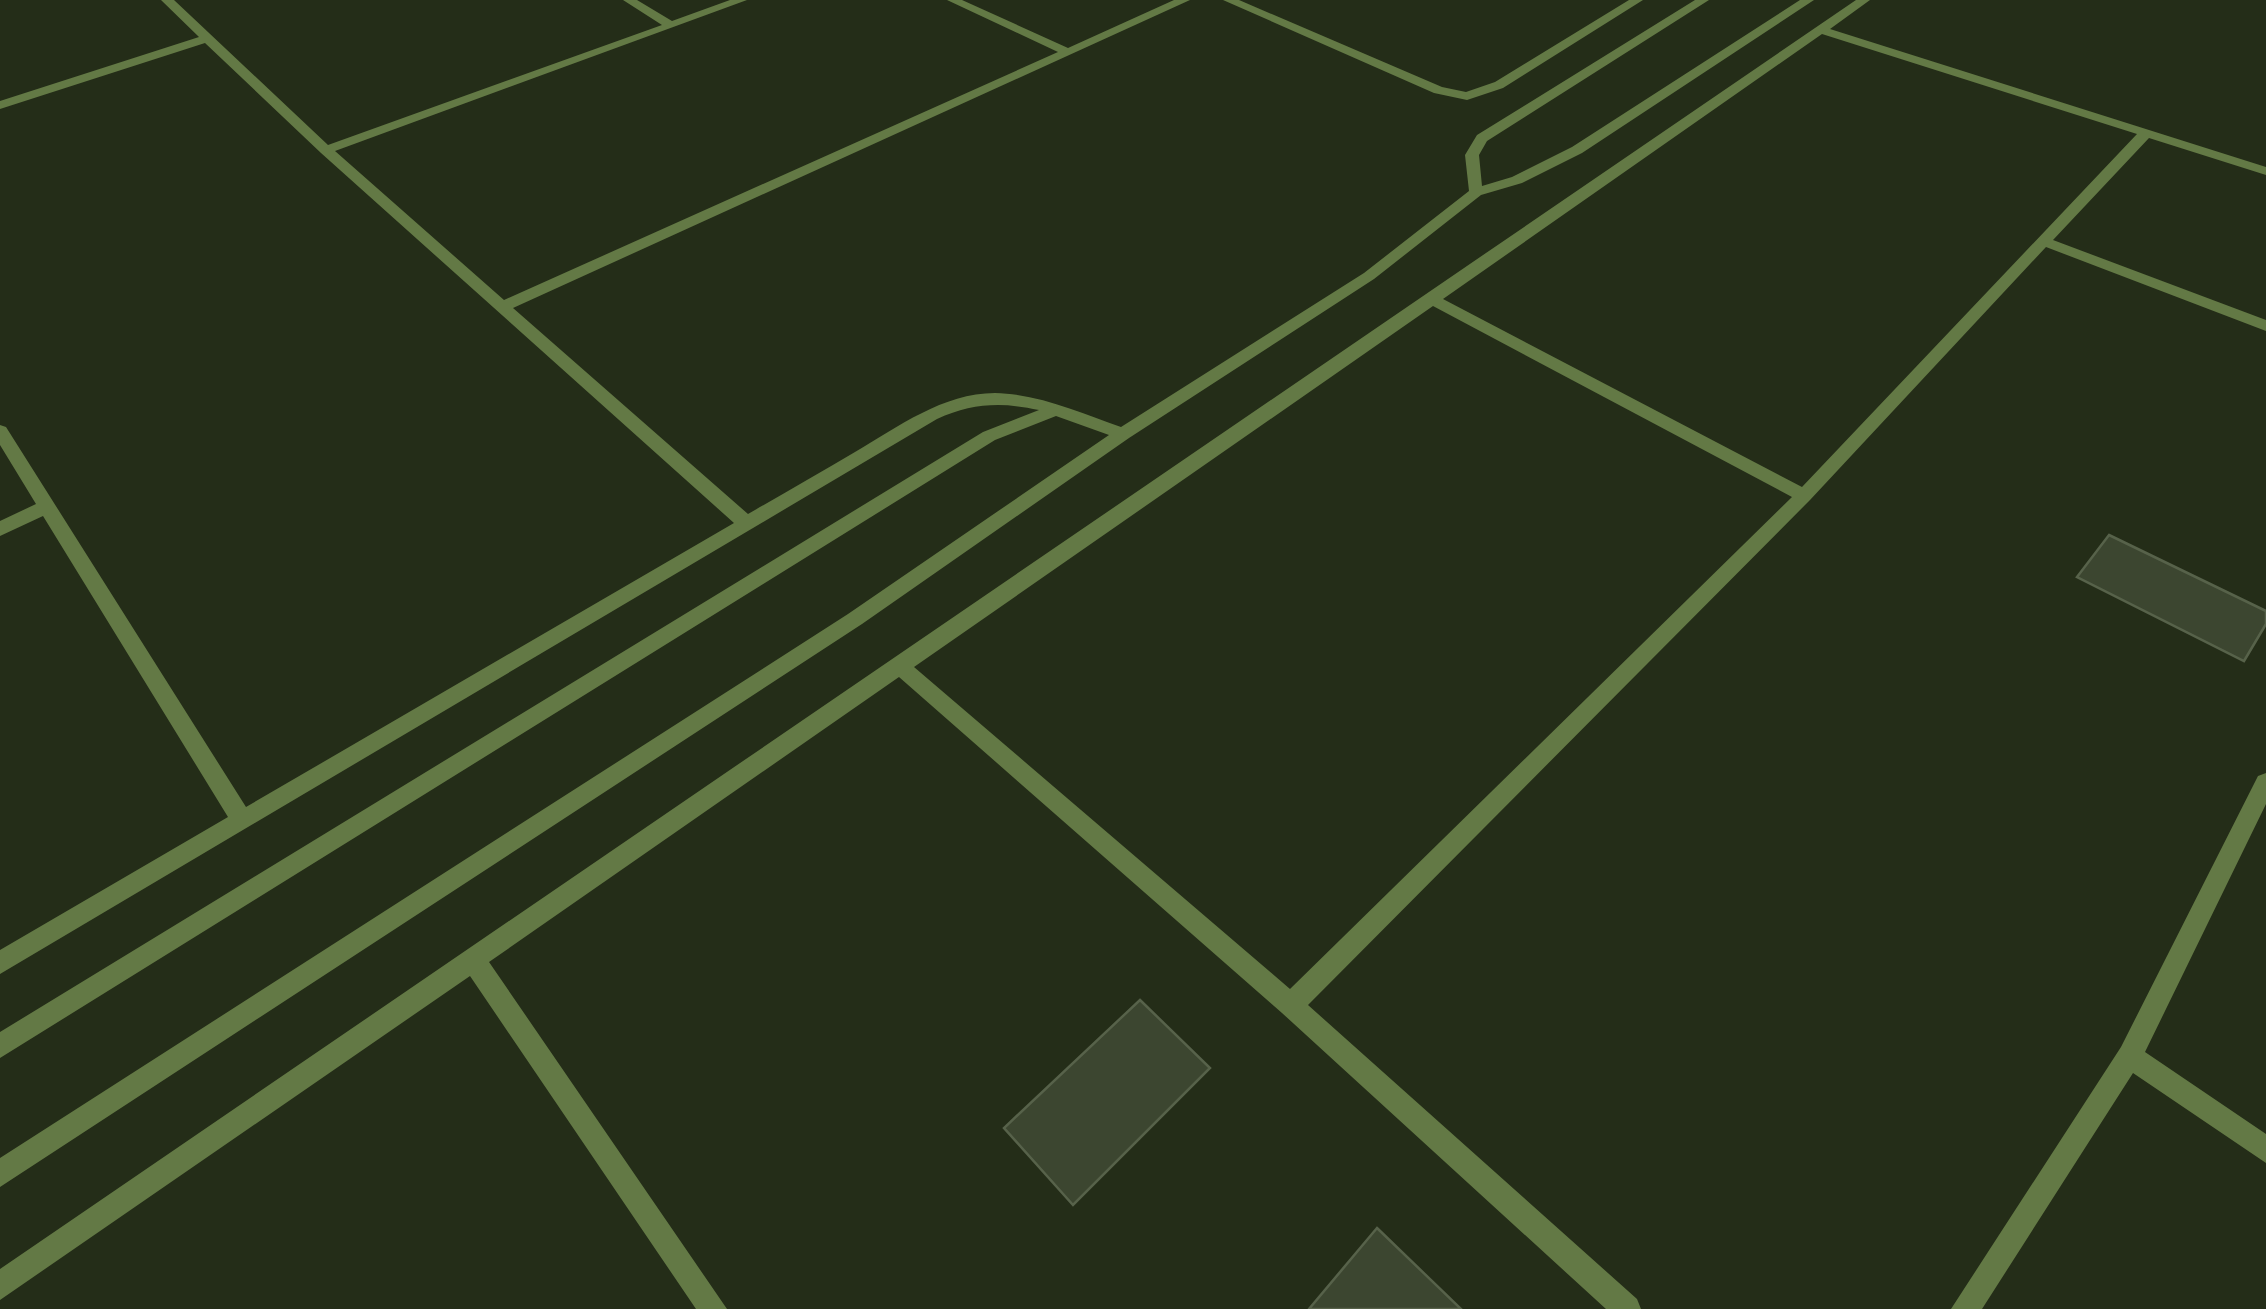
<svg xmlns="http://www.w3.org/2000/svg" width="2266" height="1309" font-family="Karla,sans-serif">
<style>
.building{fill:#3c4630;stroke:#57624a;stroke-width:2.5}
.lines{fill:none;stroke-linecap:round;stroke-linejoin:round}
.minor{fill:#637945;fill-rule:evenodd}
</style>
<rect width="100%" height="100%" fill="#242d18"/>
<path class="building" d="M2109,535l157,76v13l-22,37 -167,-84z
M1140,1000l70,68 -137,137 -69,-77z
M1377,1228l84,81h-152z"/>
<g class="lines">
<path class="minor" d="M161,0h13l154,145 334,-120 -39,-25h14l35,21 58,-21h17l-412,151 169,149 554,-248 -111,-52h15l106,48 106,-48h16l-677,308 235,206c35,-20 71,-41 107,-62 43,-25 88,-59 140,-59 44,1 86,20 126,34l243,-154 105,-82 -4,-36 12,-20 218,-135h14l-222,141 -8,14 3,31 30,-9 60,-30 228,-147h14l-232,153 -60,30 -41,12 -107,84 -245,159 -267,186 -862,563v-29l848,-544 261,-179 -53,-19 -61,24 -995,618v-26l983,-600 56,-22c-37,-8 -67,-7 -102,9l-937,555v-24l228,-133 -185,-301 -43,20v-15l36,-17 -36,-59v-20l6,2 240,380 488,-284 -413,-370 -116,-110 -205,66v-8l199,-64z
M1223,0h16l203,87 24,5 29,-10 134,-82h14l-140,88 -36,12 -33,-7z
M1856,0h14l-40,29 436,138v8l-117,-37 -96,102 213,80v11l-220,-84 -236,253 -502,505 329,294 4,10h-35l-324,-296 -383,-336 -410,285 238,347h-31l-226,-333 -470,324v-31zM1822,34l315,100 -335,353 -359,-188zM1433,306l359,191 -502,492 -376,-322z
M2266,773v31l-121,248 121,82v29l-133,-90 -151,236h-31l170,-262 137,-271z"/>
</g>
</svg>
